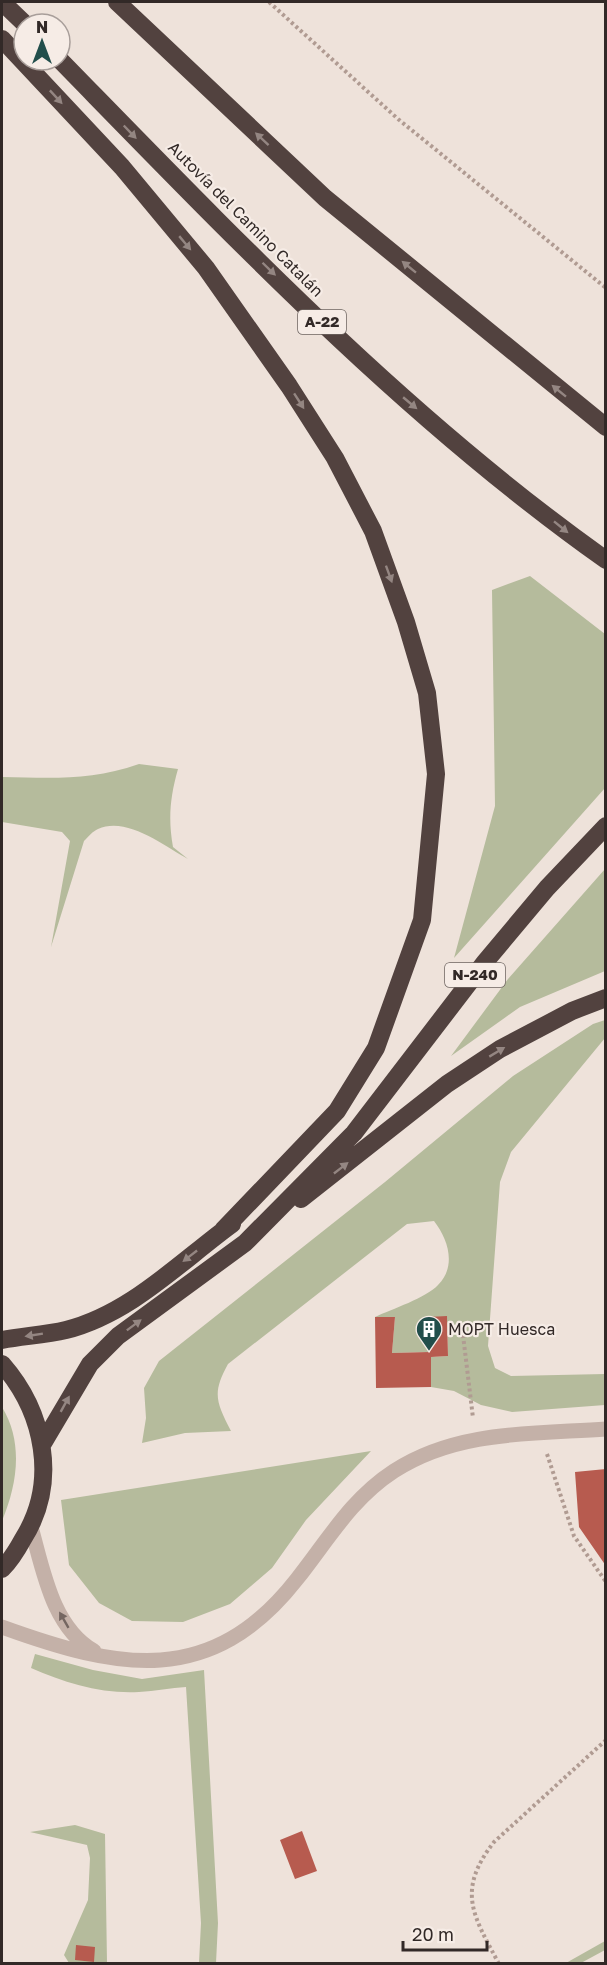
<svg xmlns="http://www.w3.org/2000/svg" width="607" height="1965" font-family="'Golos Text',sans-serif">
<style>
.green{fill:#b5bb9c}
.building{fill:#b75b4f}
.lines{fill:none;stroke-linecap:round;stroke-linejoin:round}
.path{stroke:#b09b92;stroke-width:4;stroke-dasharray:3 3;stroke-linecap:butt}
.minor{stroke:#c4b1a8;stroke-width:15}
.highway{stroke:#52423f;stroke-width:18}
.oneway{fill:#948682}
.oneway2{fill:#746661}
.labels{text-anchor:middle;stroke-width:4.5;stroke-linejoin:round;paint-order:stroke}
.shield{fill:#f6ece6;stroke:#6d6460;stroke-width:1.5}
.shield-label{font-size:15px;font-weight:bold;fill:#322927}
.street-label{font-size:16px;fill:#322927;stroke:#f6ece6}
.poi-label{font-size:16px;fill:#322927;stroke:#f6ece6;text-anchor:start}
</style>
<rect width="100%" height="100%" fill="#eee2da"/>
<path class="green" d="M530,576l75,58v154l-151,170 41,-152 -3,-216z
M139,764l39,5c-8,28 -10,50 -5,78l15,12c-24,-13 -61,-43 -90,-30 -5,2 -10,8 -14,12l-33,106 19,-106 -8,-9 -60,-10v-45c50,1 88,4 137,-13z
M605,869v102l-85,36 -69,49 57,-77z
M605,1020v18l-94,114 -11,30 -12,164 7,22 16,8 94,-2v31l-93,7 -31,-7 -27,-14 -23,-4v-30l17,-1 -1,-39h-19l1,35 -37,1 3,-36h-20c17,-8 51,-19 63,-32 19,-19 10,-46 -4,-64l-27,3 -179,140c-16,29 -12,38 3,67l-46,2 -43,10 4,-25 -2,-30 15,-27 226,-179 128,-106 80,-52z
M2,1407c22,36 15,78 0,114z
M371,1451l-65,69 -34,48 -42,36 -47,18 -51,-1 -33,-18 -30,-38 -8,-65z
M35,1654l58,16 49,9 62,-9 14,253 -2,40h-17l2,-40 -15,-236c-15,1 -31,4 -47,5 -38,2 -74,-9 -108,-24z
M75,1825l30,9 2,129h-38l-5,-8 24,-55 2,-42 -3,-13 -57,-13z
M605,1941v9l-24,13h-15z"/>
<path class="building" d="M447,1316l1,40 -17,1v30l-55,1 -1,-71h20l-3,36 37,-1 -1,-35z
M606,1469v97l-27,-39 -4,-55z
M302,1831l15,40 -22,8 -15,-39z
M76,1945l19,2 -1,15 -19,-2z"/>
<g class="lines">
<path class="path" d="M269,2l129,117 208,169
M463,1335l10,83
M547,1454l27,82 32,46
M499,1964c-26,-49 -43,-73 -5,-122l112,-102"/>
<path class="minor" d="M31,1527c12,42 21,100 63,124
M2,1627c116,42 209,62 295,-48 31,-39 54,-80 97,-108 63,-41 139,-37 212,-42"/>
<path class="highway" d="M2,2l23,22
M117,2l208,196 281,229
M2,39l120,128 84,101 83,118 46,72 38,73 33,91 21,71 9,81 -14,146 -46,128 -39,63 -114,119
M60,60c172,176 344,357 546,500
M301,1199l146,-115 53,-35 72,-38 34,-13
M2,1340c21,-4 43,-5 64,-10 64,-16 114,-68 166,-106
M2,1364c42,48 57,118 21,175 -6,11 -12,21 -21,30
M42,1445l48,-81 28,-28 127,-93 109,-110 131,-171 62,-74 59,-62"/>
</g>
<defs><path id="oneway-solid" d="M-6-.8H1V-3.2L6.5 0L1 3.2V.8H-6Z" transform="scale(1.5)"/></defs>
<g class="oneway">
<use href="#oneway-solid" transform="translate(56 97) rotate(47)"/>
<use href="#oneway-solid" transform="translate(130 132) rotate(46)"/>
<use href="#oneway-solid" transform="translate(262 139) rotate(-137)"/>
<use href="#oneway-solid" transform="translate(185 243) rotate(50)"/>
<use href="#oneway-solid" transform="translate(409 267) rotate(-141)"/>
<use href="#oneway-solid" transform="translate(269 269) rotate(44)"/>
<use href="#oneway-solid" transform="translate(559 391) rotate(-141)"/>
<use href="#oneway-solid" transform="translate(299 401) rotate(57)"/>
<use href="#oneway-solid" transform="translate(410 403) rotate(40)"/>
<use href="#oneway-solid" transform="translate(561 527) rotate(39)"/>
<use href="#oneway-solid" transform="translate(389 574) rotate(70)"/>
<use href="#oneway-solid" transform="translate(497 1052) rotate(-31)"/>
<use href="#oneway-solid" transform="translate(341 1168) rotate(-38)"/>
<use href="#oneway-solid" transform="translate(190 1256) rotate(142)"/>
<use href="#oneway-solid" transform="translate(134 1325) rotate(-37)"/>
<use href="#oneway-solid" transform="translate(34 1335) rotate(171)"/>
<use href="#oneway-solid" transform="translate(65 1404) rotate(-61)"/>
</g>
<use class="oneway2" href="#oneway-solid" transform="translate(64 1620) rotate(-120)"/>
<defs>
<g id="building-pin" transform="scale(1.35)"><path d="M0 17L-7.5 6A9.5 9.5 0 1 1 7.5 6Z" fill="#224e4b" stroke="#f6ece6"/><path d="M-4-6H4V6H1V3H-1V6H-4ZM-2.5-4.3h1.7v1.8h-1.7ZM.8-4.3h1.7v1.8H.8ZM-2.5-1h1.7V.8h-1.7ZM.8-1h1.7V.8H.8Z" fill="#fff"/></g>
</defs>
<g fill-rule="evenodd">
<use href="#building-pin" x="429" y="1329"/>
</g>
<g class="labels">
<g class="shield">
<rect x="298" y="310" width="48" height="24" rx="4.5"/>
<rect x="445" y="963" width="60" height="24" rx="4.5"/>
</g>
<g class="shield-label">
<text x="322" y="327">A-22</text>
<text x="475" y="980">N-240</text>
</g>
<g class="street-label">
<text transform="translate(246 219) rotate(45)" y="6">Autovía del Camino Catalán</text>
</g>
<g class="poi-label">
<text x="448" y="1335">MOPT Huesca</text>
</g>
</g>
<rect width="607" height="1965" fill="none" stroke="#322927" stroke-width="6"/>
<g transform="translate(42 42)"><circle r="28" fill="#f6ece6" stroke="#a89e9a" stroke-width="1.5"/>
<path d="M0-4.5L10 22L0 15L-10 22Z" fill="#224e4b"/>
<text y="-9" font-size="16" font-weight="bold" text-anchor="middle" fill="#322927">N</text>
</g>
<path d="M403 1941v9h84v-9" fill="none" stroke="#322927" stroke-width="3"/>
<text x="412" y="1941" font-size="18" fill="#322927" stroke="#f6ece6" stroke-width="4.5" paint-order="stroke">20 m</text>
</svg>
